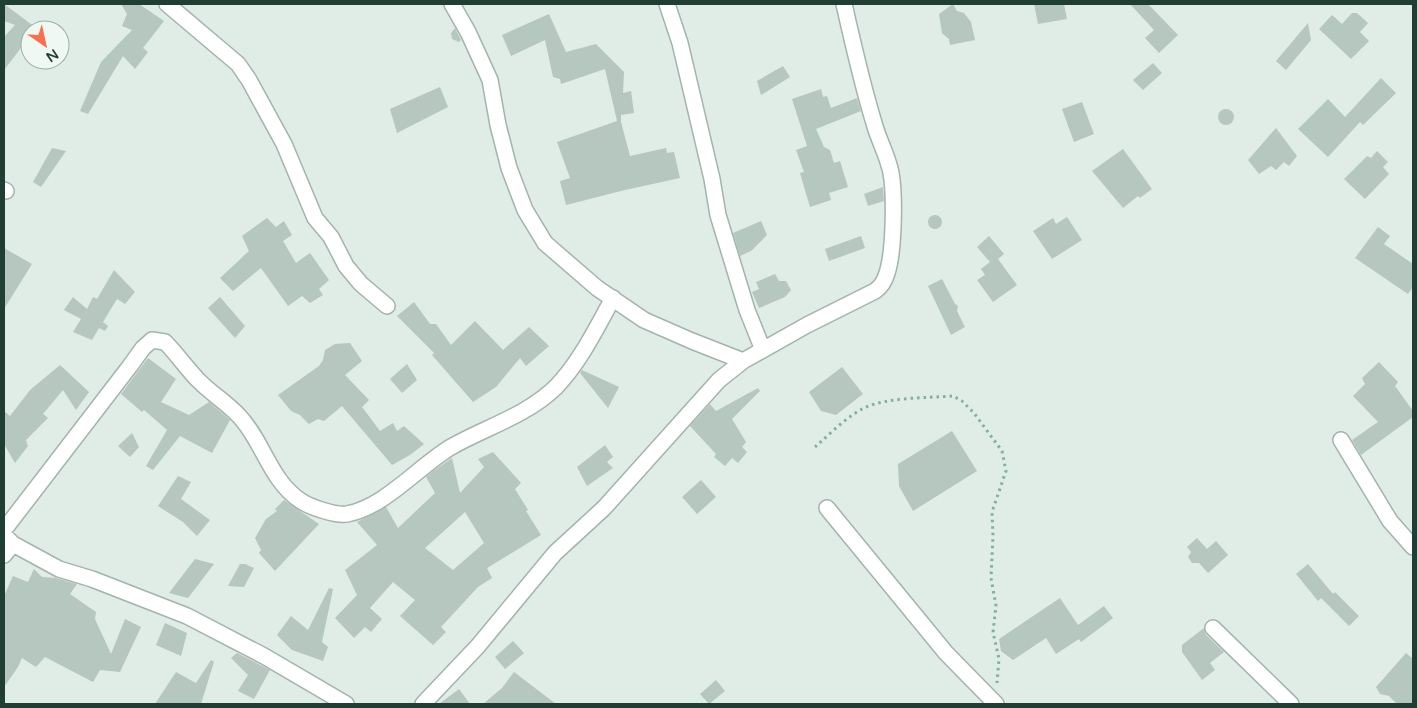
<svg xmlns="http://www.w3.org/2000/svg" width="1417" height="708" font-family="'Varela Round',sans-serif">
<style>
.building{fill:#b5c7bf;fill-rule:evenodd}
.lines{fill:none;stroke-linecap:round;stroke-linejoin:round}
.minor-casing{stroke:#a2b4ad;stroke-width:18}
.path{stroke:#7eb29f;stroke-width:3;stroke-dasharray:2.5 4;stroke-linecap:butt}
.minor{stroke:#fff;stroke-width:15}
</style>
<rect width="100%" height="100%" fill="#e0ece6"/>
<path class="building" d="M4,4l35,26h-9v6l-26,34v-33l11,-12 -11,-4z
M121,4h18l25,17 -21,27 5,4 -13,17 -12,-13 -35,58 -8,-3 21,-49 31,-32 -10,-4 5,-12z
M953,4l4,7 7,2 7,9 4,18 -25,5 -1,-6 -7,-6 -3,-19z
M1034,4h30l3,15 -29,5z
M1130,4h18l30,31 -19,18 -14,-15 9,-8z
M1352,13h5l11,10 -8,9 9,9 -18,18 -32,-30 13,-14 10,9z
M549,14l17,38 30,-8 28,28 -1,21 8,-2 3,22 -13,2v7l9,34 36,-8 1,5 7,-1 6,26 -55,12 -59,15 -6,-24 10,-3 -13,-36 60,-21 -12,-52 -44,15 -1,-5 -7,-2 -8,-37 -34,16 -9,-21z
M1308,23l3,17 -25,30 -10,-9z
M455,28l6,12 -2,2 -7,-3 -1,-6z
M1153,63l9,10 -19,17 -10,-10z
M783,66l7,11 -29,18 -4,-14z
M1381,78l15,15 -33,32 -3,-3 -32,35 -30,-28 30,-30 17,18z
M440,87l8,20 -51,26 -7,-24z
M821,89l2,8 4,-1 4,12 26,-10 4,13 -45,18 8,18 6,3 4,13 6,-2 8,26 -19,6 2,7 -21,7 -10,-34 4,-1 -8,-22 11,-4 -15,-47z
M1082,102l12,32 -20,8 -12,-33z
M1218 117a8 8 0 1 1 16 0a8 8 0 1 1-16 0Z
M1276,128l21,28 -8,10 -5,-4 -8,8 -5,-4 -12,8 -11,-14z
M52,148l14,3 -25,36 -8,-5z
M1123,149l29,40 -12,9 -2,-2 -15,12 -31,-37z
M1377,151l11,11 -5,5 6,7 -24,25 -21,-20 23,-23 4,2z
M883,187l1,14 -16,5 -4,-12z
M928 222a7 7 0 1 1 14 0a7 7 0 1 1-14 0Z
M1067,217l15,23 -30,19 -19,-28 20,-13 3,6z
M267,218l9,9 8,-6 8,14 -9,6 13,22 14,-10 19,27 -10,9 4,6 -13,8 -8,-7 -14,10 -27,-38 -28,23 -13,-13 29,-27 -7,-15z
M761,221l6,14 -16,16 -11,5 -7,-23z
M1378,227l12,9 -6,8 29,20v23l-5,7 -53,-36z
M861,236l4,12 -36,13 -4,-12z
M989,236l15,18 -6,5 19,26 -24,17 -16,-22 8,-5 -4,-6 9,-7 -13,-15z
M4,248l28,16 -28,45z
M114,270l21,22 -10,12 -8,-5 -14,23 5,4 -3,5 -6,-3 -7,12 -19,-8 8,-13 -17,-9 9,-13 14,12 6,-12 4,2z
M775,274l4,7h7l5,9 -6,7 -26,11 -7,-16 7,-3 -3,-7z
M942,279l13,25 3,2 -1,5 8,16 -14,8 -23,-49z
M220,297l25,29 -10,12 -27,-30z
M414,302l16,22h6l15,21 24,-24 28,29 26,-23 20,19 -23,20 -6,-8 -24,29 -23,15 -41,-47 2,-2 -37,-37z
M350,343l12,18 -17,14 24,25 -7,7 18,24 13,-8 4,8 7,-5 20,18 -14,11 -18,10 -50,-59 -18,15 -6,-2 -9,5 -9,-9 -9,-4 -13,-16 41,-29 4,-6 2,-10 10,-6z
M148,358l28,21 -15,23 28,13 20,-13 21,18 -18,33 -32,-17 -27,34 -7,-4 21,-36 -23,-20 -2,2 -21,-18z
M1379,362l19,20 -3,4 18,25v6l-52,38 -9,-15 26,-18 -25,-26 12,-12 -3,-6z
M407,364l10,16 -15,13 -12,-14z
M60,365l29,27 -13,18 -13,-20 -20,24 5,4 -22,22 2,6 -13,17 -11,-19v-33l6,5 20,-26z
M842,367l21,27 -27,21 -15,-4 -12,-19z
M582,370l37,17 -11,21 -28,-35z
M758,388l2,3 -28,28 14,23 -4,5 5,5 -9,11 -6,-5 -7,8 -11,-9 2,-3 -26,-28 20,-22 6,7z
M952,431l25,40 -64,40 -14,-25 -1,-22z
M132,433l7,14 -9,10 -12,-11z
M605,445l8,12 -6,5 6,6 -26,18 -10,-19z
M493,452l28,31 -6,6 13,21 -2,1 15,24 -54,33 5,10 -14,9 -37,40 5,5 -13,13 -33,-29 15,-16 -22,-18 -23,26 12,11 -11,13 -6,-5 -11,11 -19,-20 22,-23 -12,-25 32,-25 -20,-23 29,-15 12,21 37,-35 -9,-16 6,-5 20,-14 8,35 24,-26 -6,-8zM465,512l19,31 -31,27 -28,-22z
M178,476l13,6 -10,17 29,21 -13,16 -14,-14 -25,-16z
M701,480l15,17 -19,17 -15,-17z
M284,500l35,24 -44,47 -16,-18 2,-3 -6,-12 11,-19 11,-8 -2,-2z
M1197,538l10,11 9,-8 12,14 -20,18 -9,-10h-7l-4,-6 3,-5 -4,-5z
M195,559l19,5 -26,34 -19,-5z
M240,564h5l9,4 -10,19 -16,-1z
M1308,564l25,30 2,-2 24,24 -10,10 -28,-28 -3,3 -22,-27z
M34,569l8,8 14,1 21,6 -7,10 26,18 -1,7 16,35 14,-35 16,8 -21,45 -20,-2 -7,12 -48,-25 -9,10 -14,-9 -4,9 -14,20v-91l9,-20 15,6z
M329,588l4,1 -11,53 6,5 -5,14 -31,-11 -15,-15 14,-19 17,14z
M1060,598l18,27 26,-19 9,12 -32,24 -2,-3 -23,15 -10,-16 -33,22 -12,-9 -2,-12z
M165,623l22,10 -6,23 -25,-11z
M1204,628l2,7 18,17 -14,11 5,7 -13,10 -20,-28v-7z
M513,641l11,12 -19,16 -10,-12z
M237,653l33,17 -16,29 -16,-8 10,-16 -17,-17z
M1406,653l7,6v45h-16l-8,-8 -9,-2 -4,-7z
M211,660l3,2 -13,42h-46l21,-32 20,11z
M514,672l42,32h-73l19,-16z
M716,680l9,11 -16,13 -9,-10z
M459,689l11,15h-31z"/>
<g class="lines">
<g class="minor-casing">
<path id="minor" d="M167,4l71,60 11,16 35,64 31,74 16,19 15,29 15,18 26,22
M452,4l16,28 22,48 8,45 11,43 16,42 20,33 52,45 47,32 48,21 51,20
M667,4l13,39 32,136 6,36 29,95 16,40
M4,190l2,1
M1341,440l49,81 23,26
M827,508l119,145 50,51
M4,530l126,-164 13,-18 9,-8 13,2c12,12 22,27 34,39 13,13 28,22 40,35 24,25 31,65 62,85 9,6 35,15 46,13 38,-7 72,-48 104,-67 35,-20 75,-31 105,-60 24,-25 40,-58 57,-89
M4,535l9,9 46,25 33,10 95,37 77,40 82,48
M4,555l9,-11
M1213,628l78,76
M423,704l55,-58 77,-93 49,-45 115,-128 24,-19 64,-36 68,-34c6,-4 10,-11 12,-18 7,-21 8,-78 4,-100 -3,-17 -13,-34 -17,-50 -12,-39 -21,-79 -30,-119"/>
</g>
<path class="path" d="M815,447c15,-13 31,-30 49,-39 23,-11 63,-10 89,-12l9,5 12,12 28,38 4,20 -14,41 1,24 -2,42 5,28 -3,26 6,27 -2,24"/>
<use href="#minor" class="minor"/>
</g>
<rect width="1417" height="708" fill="none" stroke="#1f3e34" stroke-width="10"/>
<g transform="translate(45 45) rotate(146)"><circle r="24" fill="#f0f8f4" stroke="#9caea7"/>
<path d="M0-4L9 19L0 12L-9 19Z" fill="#fc6f4e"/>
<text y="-8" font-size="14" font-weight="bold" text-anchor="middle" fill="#1f3e34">N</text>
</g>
</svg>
